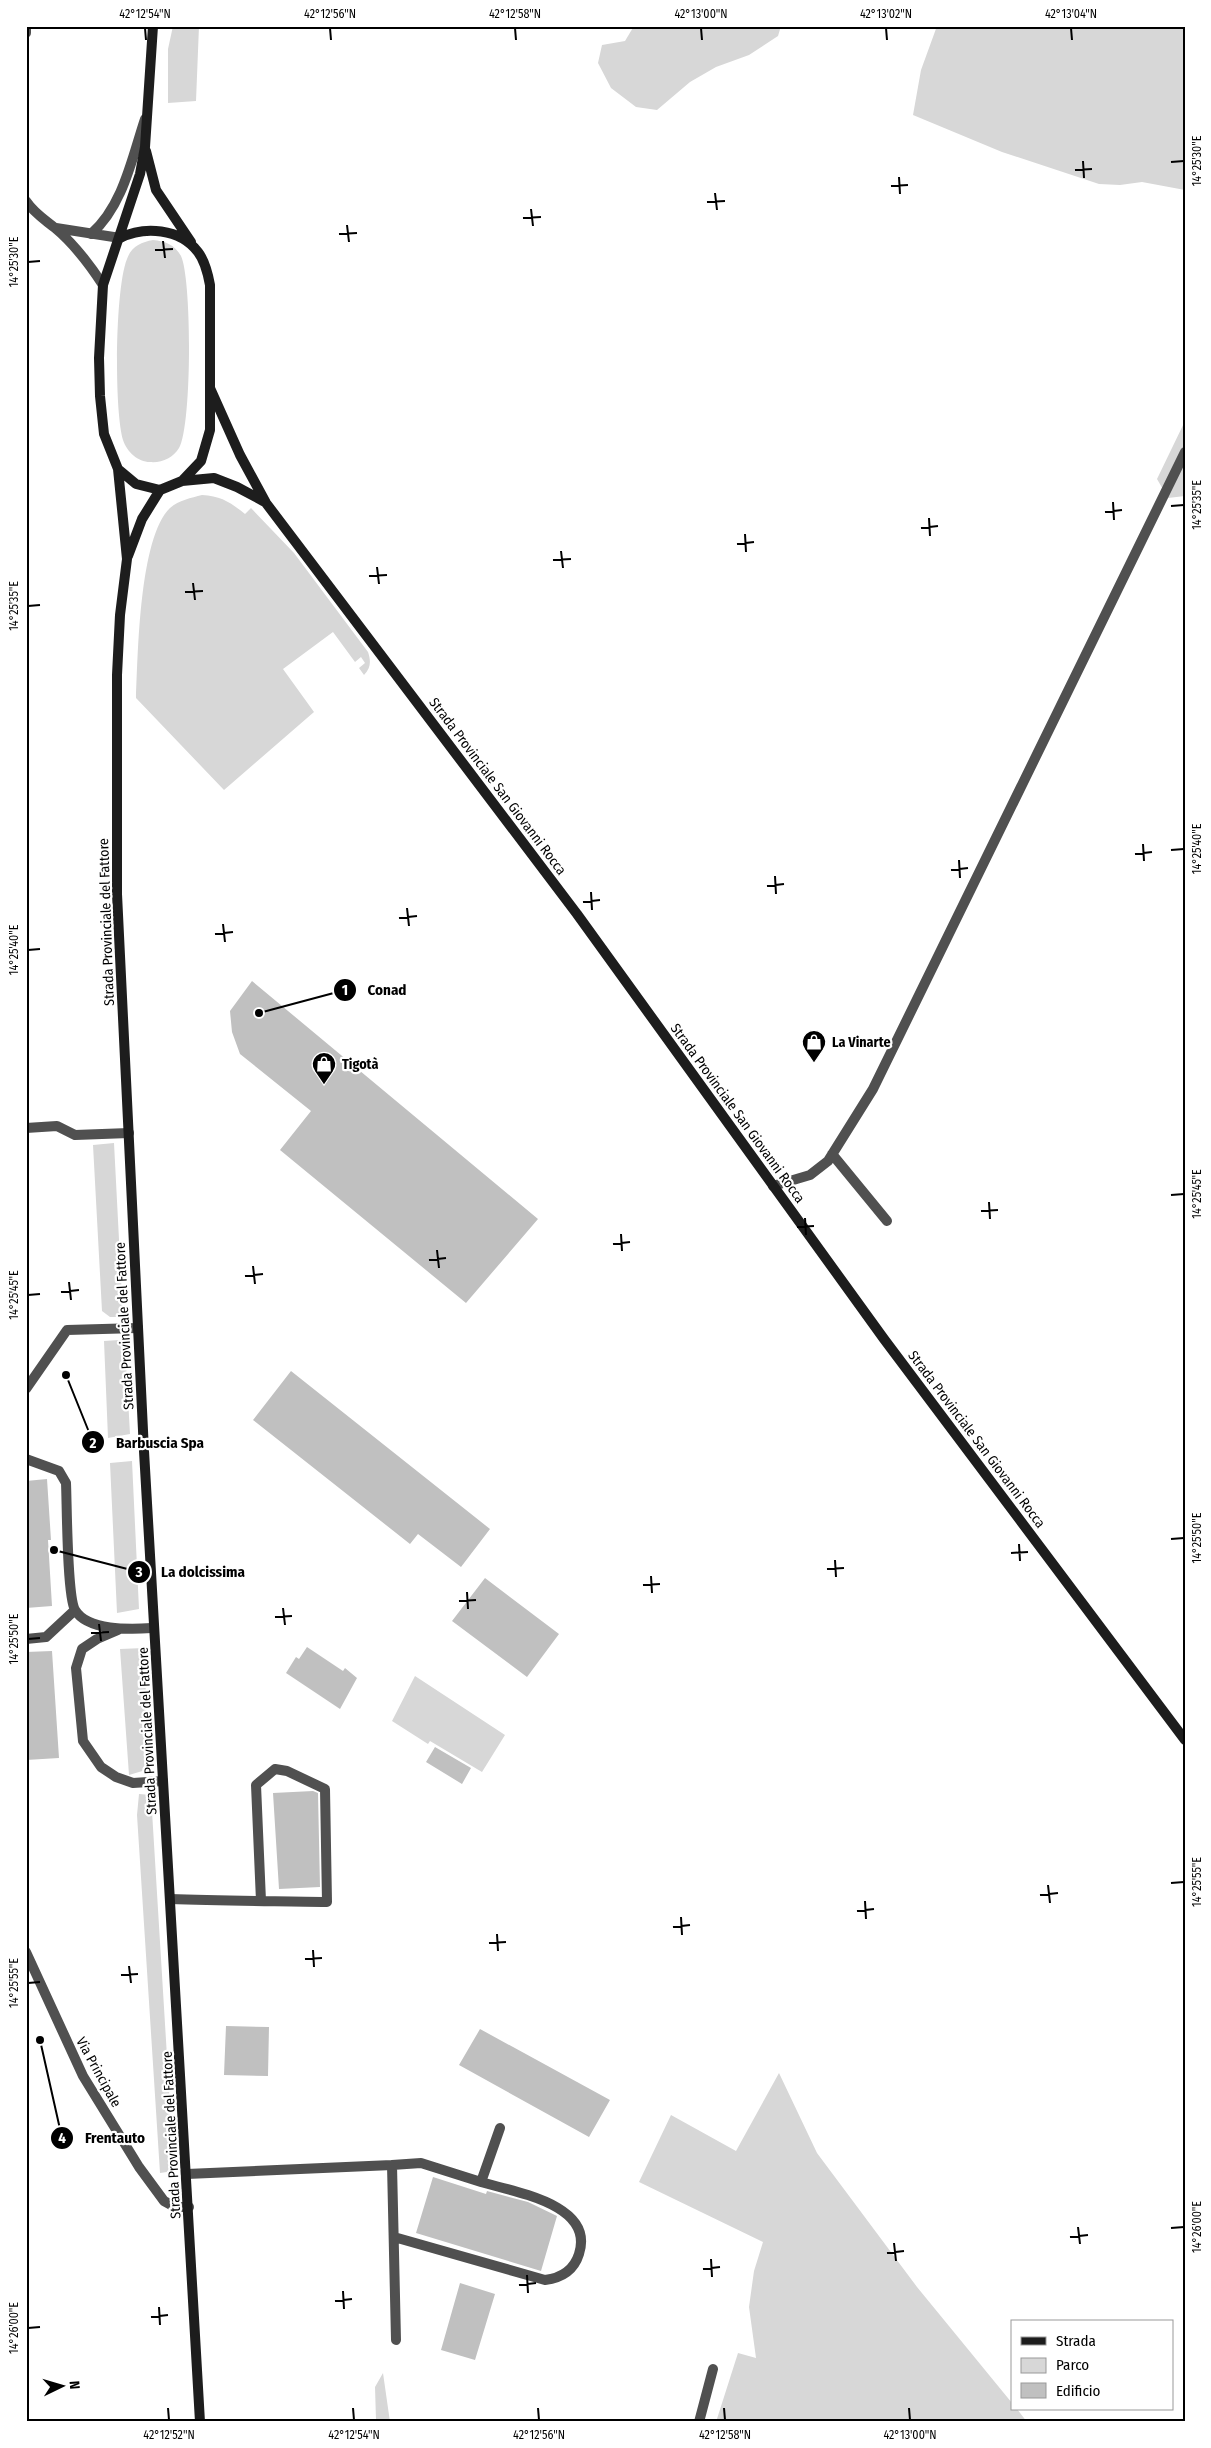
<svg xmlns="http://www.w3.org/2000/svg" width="1211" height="2448" font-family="'Fira Sans Condensed',sans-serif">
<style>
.green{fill:#d7d7d7}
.building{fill:#c0c0c0}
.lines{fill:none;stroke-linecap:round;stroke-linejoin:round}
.service{stroke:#505050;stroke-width:10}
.minor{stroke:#505050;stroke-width:10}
.secondary{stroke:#1d1d1d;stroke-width:10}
.ticks{fill:none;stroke:#000;stroke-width:2}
.labels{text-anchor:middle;stroke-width:4.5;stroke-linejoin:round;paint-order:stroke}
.street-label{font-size:14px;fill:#000;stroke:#fff}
.poi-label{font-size:14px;font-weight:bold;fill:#000;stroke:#fff;text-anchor:start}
.leader{fill:none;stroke:#000;stroke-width:2}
.callout-dot{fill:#000;stroke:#fff;stroke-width:2}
.mark-label{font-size:15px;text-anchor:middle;font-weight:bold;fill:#fff}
.callout-label{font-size:15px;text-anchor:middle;font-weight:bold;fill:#000;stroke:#fff;stroke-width:4.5;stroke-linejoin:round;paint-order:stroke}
.neatline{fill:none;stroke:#000;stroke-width:2}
.ticks-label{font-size:12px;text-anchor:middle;fill:#000}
</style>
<rect width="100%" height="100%" fill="#fff"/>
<path class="green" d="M173,26h26l-3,75 -28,2v-54z
M634,26h147l-3,10 -29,19 -33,12 -26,15 -33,28 -21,-3 -25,-19 -13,-25 4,-18 23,-4z
M937,26h248v164l-43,-8 -22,3 -21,-1 -97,-32 -89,-37 8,-45z
M153,240c12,1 22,5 28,16 11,23 11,171 -2,192 -6,10 -17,15 -29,14 -12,0 -23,-10 -27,-22 -9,-31 -8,-152 4,-181 4,-12 14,-17 26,-19z
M1185,421v75l-17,2 -11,-19z
M202,495c19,1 28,7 43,19l6,-6 43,45 74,99c3,9 3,16 -4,23l-5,-7 6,-5 -4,-6 -6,5 -22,-30 -50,37 31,43 -90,78 -88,-92c2,-43 3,-160 34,-190 9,-8 21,-10 32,-13z
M114,1143l9,174h-13l-8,-6 -9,-166z
M119,1340l6,4 5,90 -22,4 -4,-97z
M132,1461l7,148 -22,4 -7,-150z
M144,1648l5,121 -20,6 -9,-126z
M415,1676l90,59 -23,37 -52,-31 -2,3 -36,-23z
M139,1794l12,1 23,376 -14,2 -23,-358z
M779,2073l38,80 100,134 95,116v6h5l10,13h-311l22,-69 18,5 -7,-51 5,-36 9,-29 -124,-60 32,-67 65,36z
M383,2373l7,49h-16l2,-2 -1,-33z"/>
<path class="building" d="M252,981l286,238 -72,84 -186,-153 31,-39 -71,-57 -8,-22 -2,-21z
M291,1371l199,158 -29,38 -43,-33 -8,10 -157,-124z
M47,1479l4,61h-3l4,66 -26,2v-127z
M485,1578l74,56 -32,43 -75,-56z
M307,1647l36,24 2,-3 12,10 -17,31 -54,-36 10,-16 3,2z
M52,1651l7,107 -33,2v-108z
M435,1747l36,21 -9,16 -36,-22z
M313,1791l5,2 2,94 -41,2 -6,-96z
M226,2026l43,1 -1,49 -44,-1z
M480,2029l130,71 -21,37 -130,-72z
M433,2177l53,17 1,-3 41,11 29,14 -16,55 -125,-38z
M460,2283l35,11 -20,66 -34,-10z"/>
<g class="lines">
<path class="service" d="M26,1128l31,-2 18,9 54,-2
M832,1154l55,67
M773,1186l37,-11 18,-14 45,-72 312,-637
M26,1389l41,-59 71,-2
M26,1459l33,12 7,12c1,22 1,113 9,127 13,22 58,19 79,18
M118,1630l-21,9 -15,10 -6,19 7,73 18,26 15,10 17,6 30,-2
M26,1639l20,-2 29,-27
M170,1899c53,2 105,2 157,3l-2,-113 -38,-18 -12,-2 -19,16 5,116
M392,2165l29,-2 60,19 19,-54
M187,2174l205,-9 4,175
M394,2237l151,43c16,-2 29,-10 34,-26 16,-50 -65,-62 -98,-72
M699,2422l14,-53"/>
<path class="minor" d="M26,29v4
M26,201c8,12 18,18 29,27 18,15 35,37 48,57
M56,228l64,10
M91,234c32,-28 41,-76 54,-115
M26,1952l57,124 56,91 25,34 11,6h14"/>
<path class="secondary" d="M146,151l10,39 35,52
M120,238c24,-12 60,-10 78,14 7,9 10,22 12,33v145l-9,31 -19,20 -22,9 -24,-6 -18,-15 -14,-35 -4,-38 -1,-38 4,-73 37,-111 5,-27 8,-121
M210,388l30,67 26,48 311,411 307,425 301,401
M118,469l9,90 -7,56 -3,60v219l27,557 56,971
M182,481l32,-3 23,9 28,15
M128,556l14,-37 18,-29"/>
</g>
<path class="ticks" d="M145,28l1,12M330,28l1,12M515,28l1,12M701,28l1,12M886,28l1,12M1071,28l1,12M1083,161l1,17M1171,162l13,-1M1075,170l17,-1M899,177l1,17M891,186l17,-1M715,193l2,17M707,202l18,-1M531,209l2,17M523,218l18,-1M347,225l2,17M339,234l18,-1M163,241l2,17M155,250l18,-1M28,262l12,-1M1113,502l1,18M1171,506l13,-1M1105,512l17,-2M929,518l1,18M921,528l17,-2M745,534l1,18M737,544l17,-2M561,551l2,17M553,560l18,-1M377,567l2,17M369,576l18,-1M193,583l2,17M185,592l18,-1M28,606l12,-1M1143,844l1,17M1171,850l13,-1M1135,854l17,-2M959,860l1,18M951,870l17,-2M775,876l1,18M767,886l17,-2M591,892l1,18M583,902l17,-2M407,908l2,18M399,918l18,-2M223,924l2,18M215,934l18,-2M28,950l12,-1M1171,1195l13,-1M989,1202l1,17M981,1211l17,-1M805,1218l1,17M797,1227l17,-1M621,1234l1,17M613,1244l17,-2M437,1250l2,18M429,1260l17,-2M253,1266l2,18M245,1276l18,-2M69,1282l2,18M61,1292l18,-2M28,1295l12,-1M1171,1539l13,-1M1019,1544l1,17M1011,1553l17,-1M835,1560l1,17M827,1569l17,-1M651,1576l1,17M643,1585l17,-1M467,1592l1,17M459,1601l17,-1M283,1608l2,17M275,1617l17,-1M99,1624l2,17M91,1633l18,-1M28,1639l12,-1M1171,1883l13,-1M1048,1885l2,18M1040,1895l18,-2M865,1901l1,18M857,1911l17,-2M681,1917l1,18M673,1927l17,-2M497,1934l1,17M489,1943l17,-1M313,1950l1,17M305,1959l17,-1M129,1966l2,17M121,1975l17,-1M28,1983l12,-1M1078,2227l2,17M1171,2228l13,-1M1070,2237l18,-2M894,2243l2,18M887,2253l17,-2M711,2259l1,18M703,2269l17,-2M527,2275l1,18M519,2285l17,-2M343,2291l1,18M335,2301l17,-2M159,2307l1,18M151,2317l17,-2M28,2328l12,-1M168,2408l1,12M353,2408l1,12M538,2408l1,12M724,2408l1,12M909,2408l1,12"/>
<defs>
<g id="shop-pin" transform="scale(1.25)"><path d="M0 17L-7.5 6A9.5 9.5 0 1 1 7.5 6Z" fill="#000" stroke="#fff"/><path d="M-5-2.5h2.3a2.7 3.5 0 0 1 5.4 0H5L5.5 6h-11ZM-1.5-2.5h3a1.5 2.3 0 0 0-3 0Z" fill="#fff"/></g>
</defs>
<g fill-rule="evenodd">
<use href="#shop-pin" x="814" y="1042"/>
<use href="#shop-pin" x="324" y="1064"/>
</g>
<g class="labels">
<g class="street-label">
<text transform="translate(498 786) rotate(53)" y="5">Strada Provinciale San Giovanni Rocca</text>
<text transform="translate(106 922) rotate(-92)" y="5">Strada Provinciale del Fattore</text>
<text transform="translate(738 1113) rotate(54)" y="5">Strada Provinciale San Giovanni Rocca</text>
<text transform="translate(124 1326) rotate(-93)" y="5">Strada Provinciale del Fattore</text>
<text transform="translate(977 1439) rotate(53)" y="5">Strada Provinciale San Giovanni Rocca</text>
<text transform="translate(147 1731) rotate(-93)" y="5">Strada Provinciale del Fattore</text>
<text transform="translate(99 2072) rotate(61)" y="5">Via Principale</text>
<text transform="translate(171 2135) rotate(-93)" y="5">Strada Provinciale del Fattore</text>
</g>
<g class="poi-label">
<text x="832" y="1047">La Vinarte</text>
<text x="342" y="1069">Tigotà</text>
</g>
</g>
<path class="leader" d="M259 1013L345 990M66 1375L93 1442M54 1550L139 1572M40 2040L62 2138"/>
<g class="callout-dot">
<circle cx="259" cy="1013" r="5"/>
<circle cx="66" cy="1375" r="5"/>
<circle cx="54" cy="1550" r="5"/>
<circle cx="40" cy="2040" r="5"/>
<circle cx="345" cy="990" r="12"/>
<circle cx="93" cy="1442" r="12"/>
<circle cx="139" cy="1572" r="12"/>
<circle cx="62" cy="2138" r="12"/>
</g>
<g class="mark-label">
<text x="345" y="995">1</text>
<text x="93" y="1448">2</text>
<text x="139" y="1577">3</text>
<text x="62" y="2143">4</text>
</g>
<g class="callout-label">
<text x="387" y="995">Conad</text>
<text x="160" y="1448">Barbuscia Spa</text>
<text x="203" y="1577">La dolcissima</text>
<text x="115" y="2143">Frentauto</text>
</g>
<rect width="1211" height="2448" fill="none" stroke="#ffffff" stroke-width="55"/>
<rect x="1011" y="2320" width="162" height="90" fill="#ffffff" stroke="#999999"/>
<rect x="1021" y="2337" width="25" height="8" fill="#1d1d1d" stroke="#999999"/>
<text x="1056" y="2346" font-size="15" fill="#000000">Strada</text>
<rect x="1021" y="2358" width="25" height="15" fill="#d7d7d7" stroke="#999999"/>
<text x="1056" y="2370" font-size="15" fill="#000000">Parco</text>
<rect x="1021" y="2383" width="25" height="15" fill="#c0c0c0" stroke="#999999"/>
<text x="1056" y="2396" font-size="15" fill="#000000">Edificio</text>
<g transform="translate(62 2386) rotate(85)" stroke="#ffffff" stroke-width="4" paint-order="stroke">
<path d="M0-4L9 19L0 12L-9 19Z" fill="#000000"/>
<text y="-8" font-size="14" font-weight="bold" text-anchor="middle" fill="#000000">N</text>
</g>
<rect x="28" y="28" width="1156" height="2392" class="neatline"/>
<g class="ticks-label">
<text x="145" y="18">42°12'54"N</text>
<text x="330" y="18">42°12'56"N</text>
<text x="515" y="18">42°12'58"N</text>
<text x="701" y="18">42°13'00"N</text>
<text x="886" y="18">42°13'02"N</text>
<text x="1071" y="18">42°13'04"N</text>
<text transform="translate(1197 161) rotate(-90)" y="4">14°25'30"E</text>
<text transform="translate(14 262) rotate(-90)" y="4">14°25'30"E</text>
<text transform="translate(1197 505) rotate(-90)" y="4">14°25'35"E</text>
<text transform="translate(14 606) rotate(-90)" y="4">14°25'35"E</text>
<text transform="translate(1197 849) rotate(-90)" y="4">14°25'40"E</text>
<text transform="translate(14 950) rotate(-90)" y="4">14°25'40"E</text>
<text transform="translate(1197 1194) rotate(-90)" y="4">14°25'45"E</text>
<text transform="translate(14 1295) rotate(-90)" y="4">14°25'45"E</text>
<text transform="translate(1197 1538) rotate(-90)" y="4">14°25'50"E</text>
<text transform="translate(14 1639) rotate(-90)" y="4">14°25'50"E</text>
<text transform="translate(1197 1882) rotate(-90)" y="4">14°25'55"E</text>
<text transform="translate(14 1983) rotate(-90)" y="4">14°25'55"E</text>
<text transform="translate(1197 2227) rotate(-90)" y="4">14°26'00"E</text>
<text transform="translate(14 2328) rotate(-90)" y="4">14°26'00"E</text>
<text x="169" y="2439">42°12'52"N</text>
<text x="354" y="2439">42°12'54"N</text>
<text x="539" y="2439">42°12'56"N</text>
<text x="725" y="2439">42°12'58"N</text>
<text x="910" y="2439">42°13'00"N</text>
</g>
</svg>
